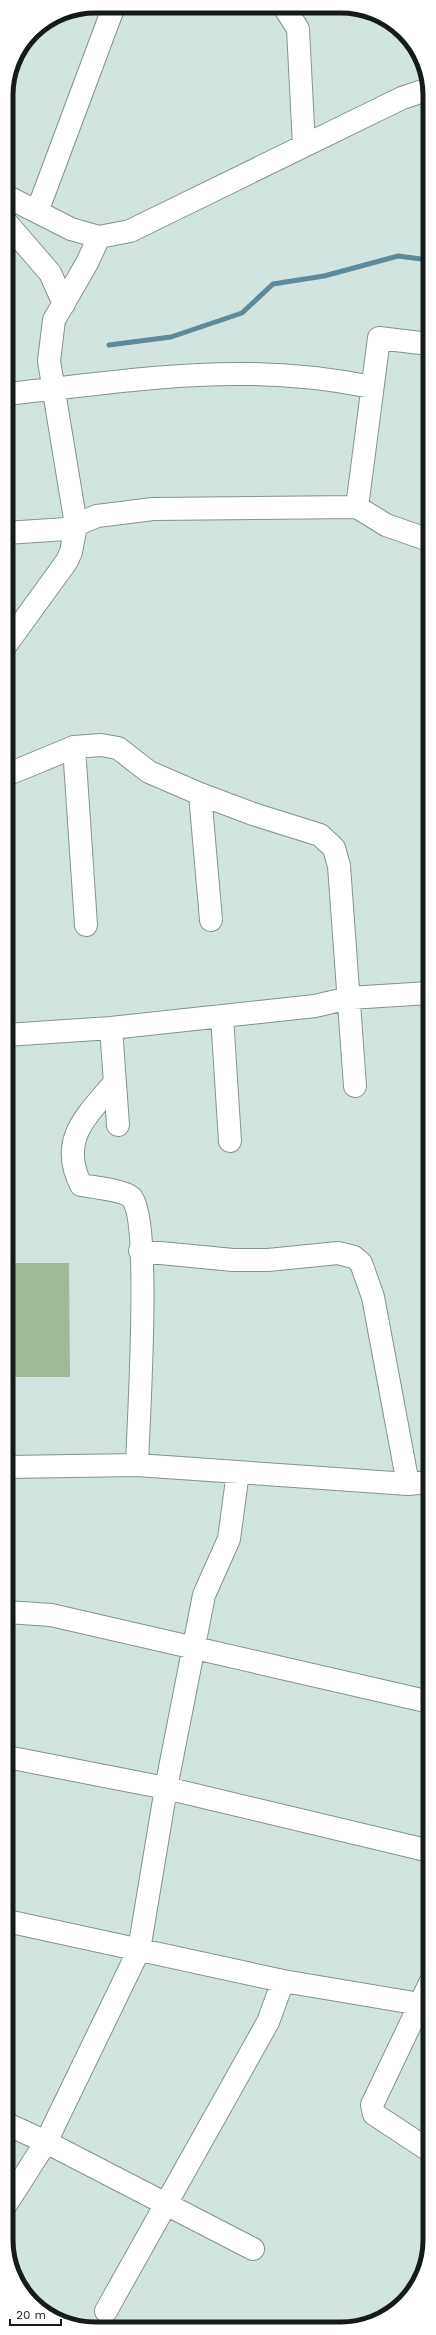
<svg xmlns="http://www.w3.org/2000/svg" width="436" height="2335" font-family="'Work Sans',sans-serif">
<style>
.green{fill:#a0b998}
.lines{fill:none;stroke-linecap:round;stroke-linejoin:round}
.stream{stroke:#5e8a9a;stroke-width:5}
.minor-casing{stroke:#839390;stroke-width:24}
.minor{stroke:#fff;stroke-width:22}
.rim{fill:none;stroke:#151b1a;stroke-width:5}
</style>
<rect width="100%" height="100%" fill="#d2e4e0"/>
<path class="green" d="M6,1263h63l1,114h-63z"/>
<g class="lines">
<path class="stream" d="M109,345l62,-8 71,-24 31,-29 51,-8 74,-20 31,4"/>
<g class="minor-casing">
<path id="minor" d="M286,10l12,19 6,117
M6,196l65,33 28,8 31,-6 272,-133 27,-9
M37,212l77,-206
M6,222l44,51 14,31
M6,394c79,-8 160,-21 239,-20 42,0 86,5 127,13
M357,507l22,-169 50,6
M6,533l60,-4 31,-13 56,-7 204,-2 29,18 43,15
M6,645l61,-84 4,-9 5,-27 -27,-164 5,-41 33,-57 12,-26
M74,747l12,178
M6,775l68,-28 27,-2 17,3 31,24 51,22 53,20 67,21 14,13 5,18 16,220
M200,794l11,126
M222,1016l8,125
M111,1028l7,97
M6,1035l105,-7 204,-22 34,-8 80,-5
M115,1082c-28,34 -57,57 -34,103 11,2 42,5 50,12 21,22 7,228 6,268
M140,1251l93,9h35l70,-7 16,4 7,6 12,34 35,187
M7,1467l130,-2 271,19 22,-2
M7,1612l44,3 379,87
M7,1757l159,31 264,63
M7,1921l276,60 137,23
M430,1983l-58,122 2,9 56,37
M7,2124l39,18 207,107
M7,2203l39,-61 93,-192 27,-162 38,-193 25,-56 9,-67
M106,2311l162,-289 15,-41"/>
</g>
<use href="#minor" class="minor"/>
</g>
<path d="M0 0H436V2335H0ZM95 13H341A82 82 0 0 1 423 95V2240A82 82 0 0 1 341 2322H95A82 82 0 0 1 13 2240V95A82 82 0 0 1 95 13Z" fill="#fff" fill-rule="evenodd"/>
<path class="rim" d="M95 13H341A82 82 0 0 1 423 95V2240A82 82 0 0 1 341 2322H95A82 82 0 0 1 13 2240V95A82 82 0 0 1 95 13Z"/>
<path d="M10 2319v6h51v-6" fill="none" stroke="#151b1a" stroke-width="2"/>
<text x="16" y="2319" font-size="12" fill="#151b1a" stroke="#ffffff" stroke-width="3" paint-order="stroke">20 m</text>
</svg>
